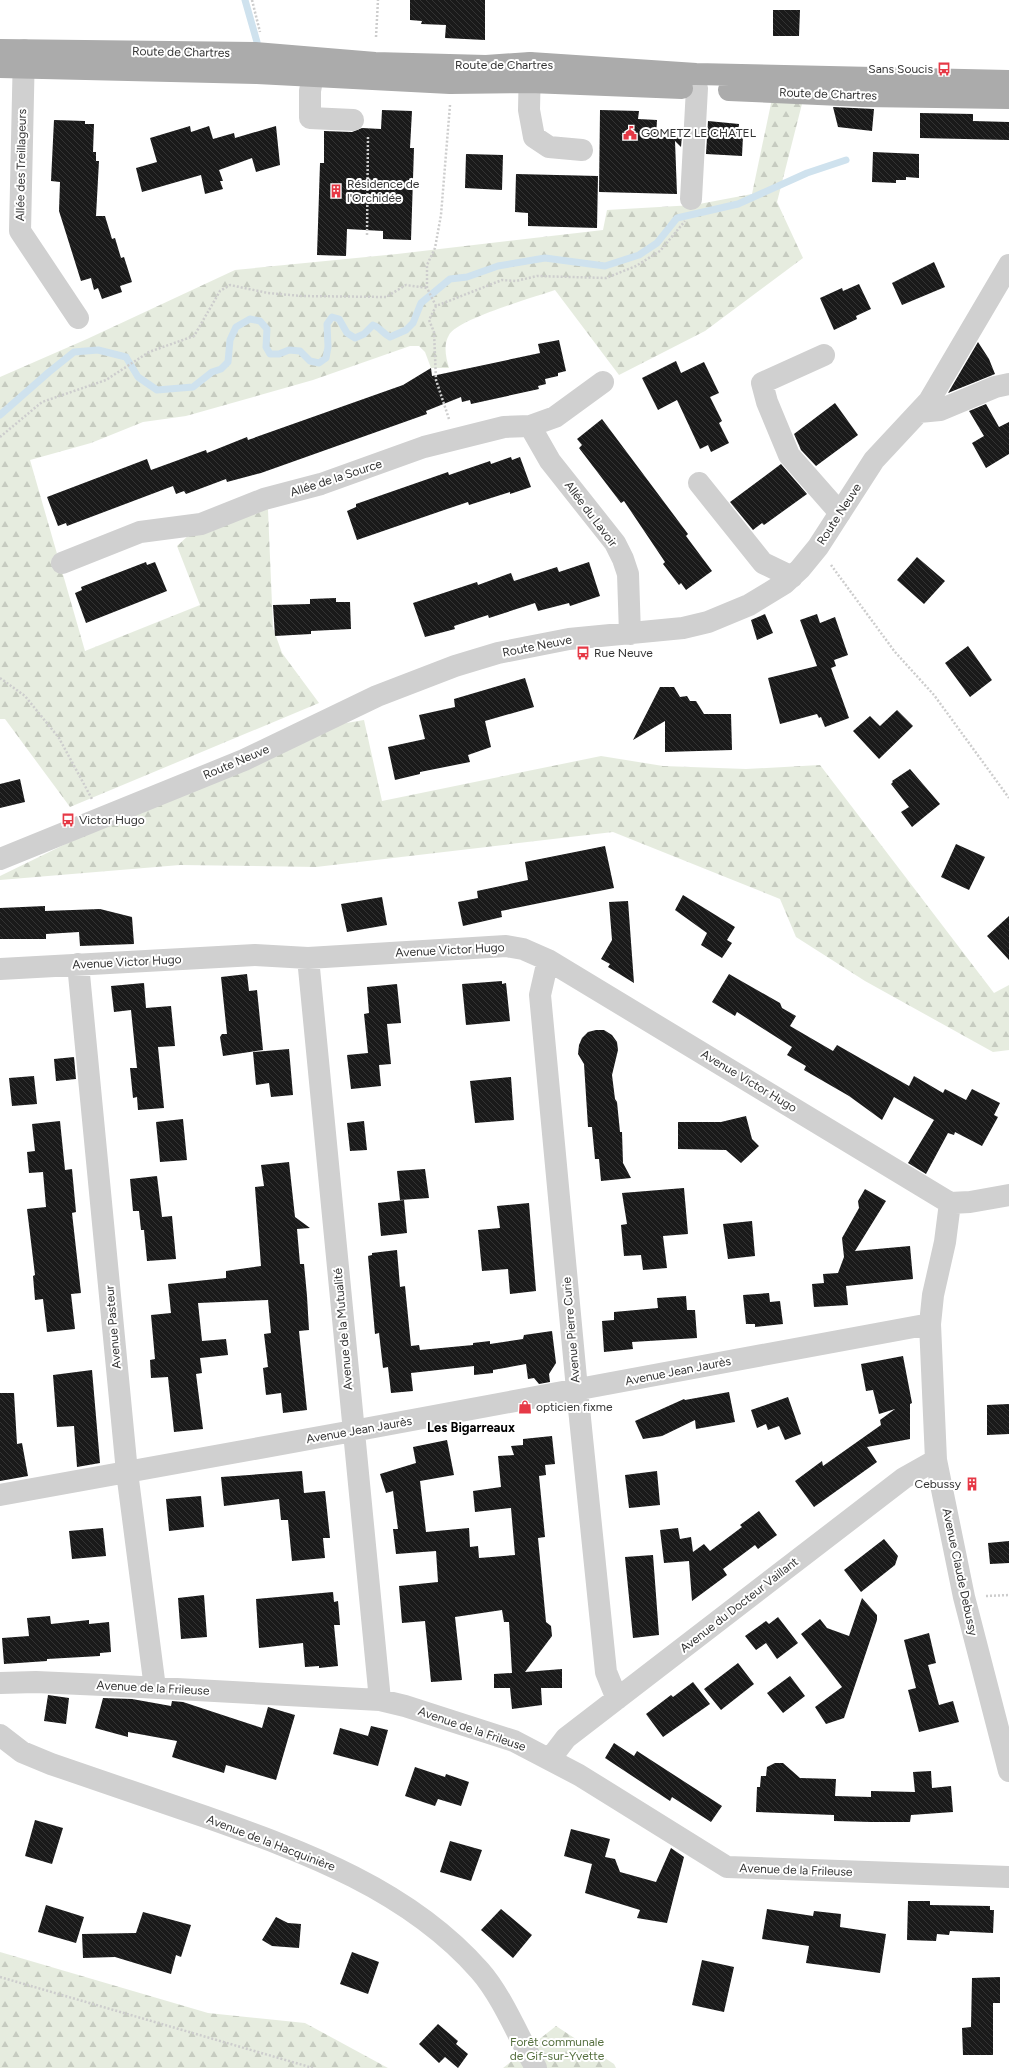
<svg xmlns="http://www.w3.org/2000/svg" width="1009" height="2068" font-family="Figtree,sans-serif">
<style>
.forest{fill:url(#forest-firs)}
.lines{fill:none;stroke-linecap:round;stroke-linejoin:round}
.stream{stroke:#cfe2ee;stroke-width:7}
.building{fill:url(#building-back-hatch)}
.path{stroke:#cdcdcd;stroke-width:2.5;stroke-dasharray:2 2;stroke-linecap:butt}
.minor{stroke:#d0d0d0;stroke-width:22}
.major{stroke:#ababab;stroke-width:22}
.labels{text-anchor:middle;stroke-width:4;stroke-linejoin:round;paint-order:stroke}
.street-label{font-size:12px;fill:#333;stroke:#fff}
.poi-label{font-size:12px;fill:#333;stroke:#fff;text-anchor:start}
.park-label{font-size:12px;fill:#56703f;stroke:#fff}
.neighbourhood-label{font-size:13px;font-weight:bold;fill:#000;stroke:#fff}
</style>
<defs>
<pattern id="forest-firs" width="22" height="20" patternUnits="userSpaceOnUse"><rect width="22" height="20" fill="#e6ecdf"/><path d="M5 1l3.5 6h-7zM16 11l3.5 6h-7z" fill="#c6cbc0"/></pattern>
<pattern id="building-back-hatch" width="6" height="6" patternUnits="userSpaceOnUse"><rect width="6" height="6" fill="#1a1a1a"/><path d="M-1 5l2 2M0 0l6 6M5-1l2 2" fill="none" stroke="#333"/></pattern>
</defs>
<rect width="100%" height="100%" fill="#fff"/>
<path class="forest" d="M773,94l31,2 -27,106 26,56 -98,73 -86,44 -64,-85c-20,7 -98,29 -106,45 -6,10 -3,23 0,33h-18l-6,-16 -6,-6h-9l-97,34 -127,36 -43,6 -52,21 -61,17 55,191 115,-46 -23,-59 24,-22 63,-25 4,11 5,118 9,25 37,50 -249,104 -65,-88h-5v-342l87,-38 148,-69 162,-16 206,-24 4,-20 87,-5 58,-11z
M364,720l18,81 219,-45 62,10 83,3 74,-4 174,228 15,-8v65l-16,2 -128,-71 -69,-44 -16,-38 -167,-67 -297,35 -136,-2 -180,15v-4l125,-61 204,-89z
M0,1952l208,61 97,10 83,45h-388z
M556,2026l58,38 2,4h-113z"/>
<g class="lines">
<path class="stream" d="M245,0l12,42
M0,415l49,-43 25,-20 24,-2 28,7 12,20 19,13 36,-3 19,-15 9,-3 7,-7 2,-22 6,-13 14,-8 10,2 7,8 -1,18 4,7h9l10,-4 11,1 10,10 9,2 7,-5 2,-11 -1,-23 5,-7 7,2 8,14 8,5 9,-4 9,-9c7,2 9,8 17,12l16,-7 7,-7 8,-20 29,-24 17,-2 31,-11 47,-8 60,8 34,-11 18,-12 20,-25 61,-14 69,-31 39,-13"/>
</g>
<path class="building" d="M410,0h75v40l-40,-2 1,-13 -25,-1 1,-3 -12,-1z
M773,10h27l-1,26h-26z
M833,107l41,2 -2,22 -34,-4z
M382,110l30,1 -2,37h4l-3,92 -28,-1v-8l-36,-2 -1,27 -29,-1 3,-92h4v-32l28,1 10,-4 19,1z
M600,110l39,1 -1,8 19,1 -1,17 26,-1 -1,11 -6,-6 2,53 -78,-2z
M920,113l53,1v7l36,1v18l-89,-2z
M54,120l31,1v3h9l-1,28h3v9h3l-3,55h9l7,23 3,-1 6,20 3,-1 8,25 -12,4 2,6 -20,7 -4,-11 -4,2 -3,-12 -10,3 -22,-70 1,-29 -9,-1z
M708,121l31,3 -1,12h5l-1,20 -36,-2z
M190,126l1,6 18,-6 4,13 21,-6 1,5 41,-12 4,39 -24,7 -4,-14 -33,12 4,11h-3l3,8 -18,5 -4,-19 -59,17 -6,-24 21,-6 -7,-24z
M873,152l46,2v24l-13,-1v3h-10v3l-24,-1z
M466,154l37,1 -1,35 -37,-2z
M516,174l82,2 -1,52 -69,-2v-13l-13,-1z
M934,262l11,25 -43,18 -10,-22z
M859,284l12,25 -15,7 1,3 -23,11 -14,-32 22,-10 1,3z
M559,340l7,31 -8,2v3l-13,3 1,5 -8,2 1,3 -68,15 -1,-4 -8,2 -1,-5 -35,14 1,3 -166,59 -34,9 -1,-3 -40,15 -2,-3 -8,3 -3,-8 -106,40 -1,-3 -8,3 -11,-29 100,-38 4,11 55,-20 1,3 40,-16 1,3 155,-55 28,-17 1,8 108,-23 -2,-9z
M978,342l11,17 6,15 -47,19z
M676,361l5,12 23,-11 15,31 -9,4 12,24 -3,2 10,20 -18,9 -3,-7 -8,4 -23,-49 -19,10 -16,-32z
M835,403l23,32 -42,31 -15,-16 -7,-16z
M986,404l13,23 10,-5v32l-23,14 -14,-25 12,-7 -15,-25z
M602,419l86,115 -2,2 26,35 -26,19 -5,-7 -2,2 -16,-21 2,-2 -41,-61 -3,2 -42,-55 3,-3 -5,-6z
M511,457l1,3 8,-3 11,30 -21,7v-2l-41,13 -1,-3 -21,7 -90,31 -10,-29 9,-4v-3l92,-32 1,3 41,-14 1,3z
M781,464l26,30 -43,31 -2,-2 -9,7 -23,-28z
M917,557l28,24 -21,23 -27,-24z
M146,562l1,3 8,-3 12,29 -81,32 -11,-30 7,-3 -1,-3z
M589,562l11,34 -30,10 -1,-3 -31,8 -3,-8 -46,15 -1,-3 -34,11 1,3 -30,8 -12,-34 64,-21 1,3 33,-12 3,8 43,-14 2,5z
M336,598v4h14l1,27 -40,2v3l-36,2 -2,-31 37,-1v-5z
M765,614l8,19 -16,7 -6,-20z
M817,614l3,9 15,-6 13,38 -14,5 2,6 -5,2 18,50 -24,9 -4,-10 -2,1 -2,-4 -37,10 -12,-46 49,-12 -17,-46z
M968,646l24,34 -22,17 -25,-34z
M525,678l9,29 -49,14 6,26 -23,8 2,7 -50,10v2l-25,6 -7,-33 37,-8 -6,-24 36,-8 -1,-8z
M660,687h14l6,10 7,-1 3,5h6l8,13h27l1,36 -67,2v-31l-32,19z
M897,710l16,16 -34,33 -26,-28 17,-15 10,10z
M910,769l30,35 -28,23 -11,-15 8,-5 -18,-23 2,-2 -1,-1z
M20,779l5,23 -25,6v-24z
M956,844l29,13 -16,33 -28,-13z
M605,846l9,42 -113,23 1,6 -39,9 -5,-24 20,-4 -1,-7 51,-11 -3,-18z
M683,895l52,32 -8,13 5,3 -10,15 -21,-13 6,-12 -32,-23z
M382,897l5,28 -40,7 -6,-28z
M628,901l6,82 -26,-16 2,-3 -9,-5 11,-19 -3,-38z
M45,906v5l55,-2 32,8 2,27 -54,2 -1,-14 -33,2v5h-46v-31z
M1009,916v44l-22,-24z
M247,974l2,17 8,-1 6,60 -40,6 -3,-19 2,-3h5l-6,-57z
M729,974l51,29 2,5 14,8 -6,10 43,25 4,-6 72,41 5,-10 29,17 2,-4 21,11 6,-11 28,14 -6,12 4,2 -16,29 -27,-14 -1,3 -6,-2 -22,41 -18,-11 26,-43 -40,-23 -12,23 -33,-24 -45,-26 2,-4 -19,-11 5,-8 -55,-35 -2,4 -23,-14z
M502,981v3l4,-1 4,38 -44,4 -4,-41z
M144,983l2,25 25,-2 4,40 -17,1 6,61 -26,2 -1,-13 -4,1 -3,-30h7l-6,-58 -17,2 -3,-26z
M397,984l4,39 -14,1 4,40 -12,1 2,21 -30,3 -4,-34 21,-2 -4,-39 5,-1 -2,-26z
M596,1030h8l8,5 5,7 1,8 -6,25 3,24 2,3 3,30h2l1,31 8,15 -30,3 -2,-22h-4l-3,-32h-4l-4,-63 -6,-10 1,-9 3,-7 6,-6z
M289,1049l4,46 -22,2 -2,-14 -13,2 -3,-33z
M74,1057l2,22 -20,2 -2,-22z
M34,1076l3,28 -25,2 -3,-28z
M511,1077l3,43 -39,3 -5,-42z
M746,1116l6,23 7,7 -18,17 -15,-13 -48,-1v-27h43z
M183,1119l4,41 -27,2 -4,-40z
M60,1121l5,49 7,-1 4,43 -4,1 9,80 -10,1 4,35 -28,3 -4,-33 -8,1 -2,-24 2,-1 -8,-66 19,-2 -3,-35 -14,1 -2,-21 8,-1 -3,-27z
M364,1121l3,29 -17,1 -3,-28z
M289,1162l6,55 15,11 -13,1 3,35h4l3,32 2,34 -10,1 8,79 -24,3 -2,-20 -15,2 -3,-27 5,-1 -4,-33 7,-1 -3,-33 -70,3 4,38 24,-2 2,16 -28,3 2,15 -6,1 7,55 -29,3 -6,-55 -17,1 -1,-18 5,-1 -4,-44 20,-2 -3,-29 58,-6v-7l35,-5 -6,-79 9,-1 -3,-21z
M425,1169l4,29 -29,2 -3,-29z
M157,1176l5,41 10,-1 4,43 -29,2 -3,-31h-3l-2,-19h-6l-3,-32z
M684,1188l4,46 -25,2 4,32 -24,2 -2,-15 -17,1 -3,-31 6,-1 -5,-31z
M865,1189l21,12 -31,50 55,-5 3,33 -67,7 2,19 -34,2 -2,-23 12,-1 -1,-9 15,-1 6,-16 -2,-19 17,-30 -1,-7z
M404,1200l3,33 -26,3 -3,-33z
M529,1203l7,88 -26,3 -2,-25 -26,2 -4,-41 22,-2 -3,-22z
M752,1221l3,35 -27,3 -5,-35z
M397,1250l3,37 5,-1 6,60 8,-1 1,5 53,-5v-2l17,-2v3l33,-5 1,-4 28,-4 4,32 -7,11 1,8 -11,2 -5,-6 -6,1 -2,-15 -33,6v3l-19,2v-9l-63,7 2,18 -22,2 -3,-26 -5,1 -4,-35 -4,1 -7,-78 4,-1v-2z
M769,1293l1,9 10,-1 3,23 -28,3v-3h-9l-3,-29z
M686,1296l1,14h8l2,28 -65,4 1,7 -29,3 -2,-31 12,-1v-8l44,-4 -1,-10z
M903,1356l9,47 -2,1v35l-43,8 10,15 -63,45 -19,-26 27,-20 1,5 58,-41 -1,-5 15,-11 -16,5 -6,-24 -7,1 -5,-27z
M92,1370l8,93 -23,4 -3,-41 -17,1 -4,-52z
M729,1392l6,30 -39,7 -1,-9 -33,16 -19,3 -8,-18 49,-22 1,1z
M0,1393h14l3,51 5,-1 6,33 -28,5z
M788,1397l13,37 -16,6 -6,-14 -11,4 -2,-6 -9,4 -6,-18z
M1009,1404v30l-22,1v-30z
M552,1436l3,28 -10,1 1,10 -7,1 6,61 -7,1 8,84 5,4 1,10 -27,36 37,-3v19h-21l1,17 -30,4 -2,-21h-16v-14l18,-1 -3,-51h-5l-2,-12 -47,7 7,63 -31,2 -6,-61 -23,2 -3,-37 39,-4 -2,-31 -40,3 -3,-25h5l-5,-38 -7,2 -6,-19 36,-11 -3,-16 34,-7 7,35 -34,6 6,51 43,-4 1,19 8,-1 1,12 36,-3 -4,-47 -36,4 -2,-21 28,-4 -3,-31 16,-1 -3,-9 12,-1v-6z
M302,1471l2,22 21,-2 5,47h-7l2,20 -33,3 -4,-41h-7l-2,-21 -55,7 -3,-29z
M657,1471l3,34 -31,3 -4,-33z
M201,1496l3,31 -35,4 -3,-32z
M759,1511l18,24 -19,14 -3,-4 -32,24 4,6 -35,26 -3,-40 -25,2 -4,-33 18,-2 2,11 11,-2 2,15 11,-8 6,7 32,-24 -2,-2z
M103,1528l3,28 -34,3 -3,-28z
M884,1539l14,17 -3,9 -34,27 -17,-22z
M1009,1541v22l-19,1 -2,-21z
M653,1555l6,80 -26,3 -8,-81z
M333,1592l1,10 4,-1 2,24h-6l4,41 -19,2v-2l-14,1 -2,-24 -44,5 -3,-49z
M204,1595l3,42 -26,2 -3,-41z
M862,1598l15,17v5l-33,98 -18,6 -11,-17 27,-20 -41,-53 19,-15 7,9 22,8z
M50,1616l1,8 38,-4v4l20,-2 2,30 -11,1v3l-53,3v2l-43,3 -2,-26 27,-2 -2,-18z
M778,1617l20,26 -21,16 -11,-16 -10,7 -11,-14 21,-15 3,3z
M929,1633l7,30 -8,2 11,40 14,-4 6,21 -40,10 -11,-42 8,-2 -12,-48z
M738,1663l16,21 -33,26 -17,-21z
M790,1676l15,20 -22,17 -16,-20z
M693,1682l17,22 -47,33 -17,-23 25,-19 2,2z
M48,1695l21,3 -3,26 -22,-3z
M103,1698l29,1 39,7 1,-5 11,1 79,26 6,-21 27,8 -19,65 -50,-15 -2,8 -52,-16 5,-16 -49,-9v5l-33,-9z
M371,1726l17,4 -10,36 -45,-12 7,-26 28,8z
M614,1743l20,13 3,-5 85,55 -11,16 -39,-25 -2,4 -65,-43z
M775,1763h8l17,15 36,1 -1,17 36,1v-6l44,1 -2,-20 18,-1 1,17 19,-2 2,26 -42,3 -1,7h-39l-37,-1v-6l-78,-3 1,-25h3l1,-11h5l1,-9z
M415,1767l30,10 1,-3 23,8 -8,24 -23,-7 -3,7 -30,-10z
M35,1820l28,8 -11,36 -27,-8z
M571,1829l39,10 -5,18 10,2 5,13 36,10 15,-34 13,9 -17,66 -30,-5 3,-8 -55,-17 7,-29 -28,-8z
M450,1841l32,9 -11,31 -31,-9z
M908,1901h22v4l60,1v4h4l-1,23 -43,-2 -1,4 -12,-1 -1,7 -29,-1z
M46,1905l38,12 -8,26 -38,-11z
M501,1909l31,26 -19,23 -32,-28z
M767,1909l46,7 1,-5 27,3 -1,13 46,7 -6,39 -74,-10 3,-17 -47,-7z
M143,1912l48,13 -10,32 -5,-2 -5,19 -56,-17 -32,1 -1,-24 54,-1z
M276,1917l12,6 13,1 -2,24 -27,-2 -10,-6z
M352,1952l27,10 -11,32 -28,-10z
M702,1960l32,7 -10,45 -32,-7z
M1000,1977v26h-7v52h-30l-1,-27 9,-1 1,-49z
M438,2024l20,17 -2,3 12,10 -10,14 -13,-11 -6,6 -20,-19z"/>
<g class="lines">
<path class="path" d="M252,0l8,32
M376,37l2,-37
M367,235l1,-99
M436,306l-9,-18v-23l8,-17 6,-33 9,-110
M449,419l-13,-39 -2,-48 -5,-12 7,-14 66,-26 14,1 21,-5 69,2 30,-12 24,-15 25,-30
M0,437l42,-35 64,-22 43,-28 45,-16 26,-45 10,-6 38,8 33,3 85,1 20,-12 21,3
M831,565l64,87 39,43 75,103
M0,678l25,18 34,42 33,61
M986,1596l23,-1
M0,1977l313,91"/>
<path class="minor" d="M24,50l-4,181 58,87
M316,59l-6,32v27l43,2
M530,63l-1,47 5,27 15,10 33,3
M691,199l6,-111
M824,355l-62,28 5,19 22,53 51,58
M919,412l21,-2 55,-23 14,-3
M530,426l20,35 65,82 8,16 5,15 2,60
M699,483l64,80 29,14
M62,563l78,-31 61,-8 63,-25 57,-15 103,-37 80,-20 26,-1 25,-9 48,-35
M0,859l244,-99 133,-64 78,-30 43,-13 71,-14 114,-11 25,-6 41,-17 36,-22 15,-14 18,-22 56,-87 55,-59 80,-136
M308,958l72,742
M548,960l-8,35 37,394 29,283 11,27
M78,964l49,508 28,216
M0,969l255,-14 53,3 198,-12 17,3 25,11 402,243
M950,1203l-5,39 -12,53 -3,29 6,136 28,137 45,174
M950,1203l20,-1 39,-7
M0,1495l353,-64 577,-107
M0,1683l36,-1 67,3 277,15 25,6 109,35 65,34 148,92 282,10
M0,1735l22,17 29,12c52,18 103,35 155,53 99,35 203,73 274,154 22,25 39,67 56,97
M550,1759l16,-21 338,-260 32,-18"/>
<path class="major" d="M0,50l255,3 120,10 111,3 44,-3 166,11 313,7
M0,67l257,6 193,10 80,-1 152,6
M729,90l134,6 146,2"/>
</g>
<defs>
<g id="bus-bare" transform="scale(1.08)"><path d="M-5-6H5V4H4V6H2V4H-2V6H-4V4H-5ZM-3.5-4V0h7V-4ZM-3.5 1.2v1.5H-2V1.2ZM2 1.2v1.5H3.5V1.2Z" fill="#e63946" stroke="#fff" stroke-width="2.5" paint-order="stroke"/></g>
<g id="civic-bare" transform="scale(1.08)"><path d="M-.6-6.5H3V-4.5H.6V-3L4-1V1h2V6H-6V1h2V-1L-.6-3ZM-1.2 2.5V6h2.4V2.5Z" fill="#e63946" stroke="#fff" stroke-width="2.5" paint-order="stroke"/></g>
<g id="building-bare" transform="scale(1.08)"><path d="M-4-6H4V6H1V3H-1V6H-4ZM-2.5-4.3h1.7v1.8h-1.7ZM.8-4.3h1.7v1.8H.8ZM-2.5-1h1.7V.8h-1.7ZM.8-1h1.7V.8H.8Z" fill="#e63946" stroke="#fff" stroke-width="2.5" paint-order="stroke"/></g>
<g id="shop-bare" transform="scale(1.08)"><path d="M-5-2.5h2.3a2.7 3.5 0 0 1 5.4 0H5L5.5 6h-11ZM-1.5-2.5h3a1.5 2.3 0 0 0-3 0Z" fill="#e63946" stroke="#fff" stroke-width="2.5" paint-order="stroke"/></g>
</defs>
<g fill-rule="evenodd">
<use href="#bus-bare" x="944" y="69"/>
<use href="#civic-bare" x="630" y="133"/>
<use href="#building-bare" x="336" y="191"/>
<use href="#bus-bare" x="583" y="653"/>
<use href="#bus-bare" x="68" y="820"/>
<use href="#shop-bare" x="525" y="1407"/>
<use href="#building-bare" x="972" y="1484"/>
</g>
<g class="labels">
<g class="street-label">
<text transform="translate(181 52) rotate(1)" y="4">Route de Chartres</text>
<text x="504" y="69">Route de Chartres</text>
<text transform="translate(828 94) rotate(2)" y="4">Route de Chartres</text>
<text transform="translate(21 165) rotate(-89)" y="4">Allée des Treillageurs</text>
<text transform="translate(336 478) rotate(-18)" y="4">Allée de la Source</text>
<text transform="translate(591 514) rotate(53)" y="4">Allée du Lavoir</text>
<text transform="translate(839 514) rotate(-57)" y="4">Route Neuve</text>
<text transform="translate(537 646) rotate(-11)" y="4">Route Neuve</text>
<text transform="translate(236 762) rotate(-23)" y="4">Route Neuve</text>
<text transform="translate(450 950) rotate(-3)" y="4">Avenue Victor Hugo</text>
<text transform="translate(127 962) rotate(-3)" y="4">Avenue Victor Hugo</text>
<text transform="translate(749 1081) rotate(31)" y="4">Avenue Victor Hugo</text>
<text transform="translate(113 1327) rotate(-95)" y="4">Avenue Pasteur</text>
<text transform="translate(343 1329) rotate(-95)" y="4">Avenue de la Mutualité</text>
<text transform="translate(571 1330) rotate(-95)" y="4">Avenue Pierre Curie</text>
<text transform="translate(678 1371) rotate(-11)" y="4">Avenue Jean Jaurès</text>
<text transform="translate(359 1430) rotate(-10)" y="4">Avenue Jean Jaurès</text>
<text transform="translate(960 1572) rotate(78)" y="4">Avenue Claude Debussy</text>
<text transform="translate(739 1605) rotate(-38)" y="4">Avenue du Docteur Vaillant</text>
<text transform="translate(153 1688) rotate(3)" y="4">Avenue de la Frileuse</text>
<text transform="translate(472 1729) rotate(19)" y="4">Avenue de la Frileuse</text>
<text transform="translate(271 1843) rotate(21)" y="4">Avenue de la Hacquinière</text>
<text transform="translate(796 1870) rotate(2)" y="4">Avenue de la Frileuse</text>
</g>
<g class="poi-label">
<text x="933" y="73" text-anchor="end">Sans Soucis</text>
<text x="641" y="137">GOMETZ LE CHATEL</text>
<text x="347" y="188">Résidence de<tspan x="347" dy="14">l'Orchidée</tspan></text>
<text x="594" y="657">Rue Neuve</text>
<text x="79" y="824">Victor Hugo</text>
<text x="536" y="1411">opticien fixme</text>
<text x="961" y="1488" text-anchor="end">Cebussy</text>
</g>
<g class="park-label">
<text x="557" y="2046">Forêt communale<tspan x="557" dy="14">de Gif-sur-Yvette</tspan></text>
</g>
<g class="neighbourhood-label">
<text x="471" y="1432">Les Bigarreaux</text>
</g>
</g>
</svg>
